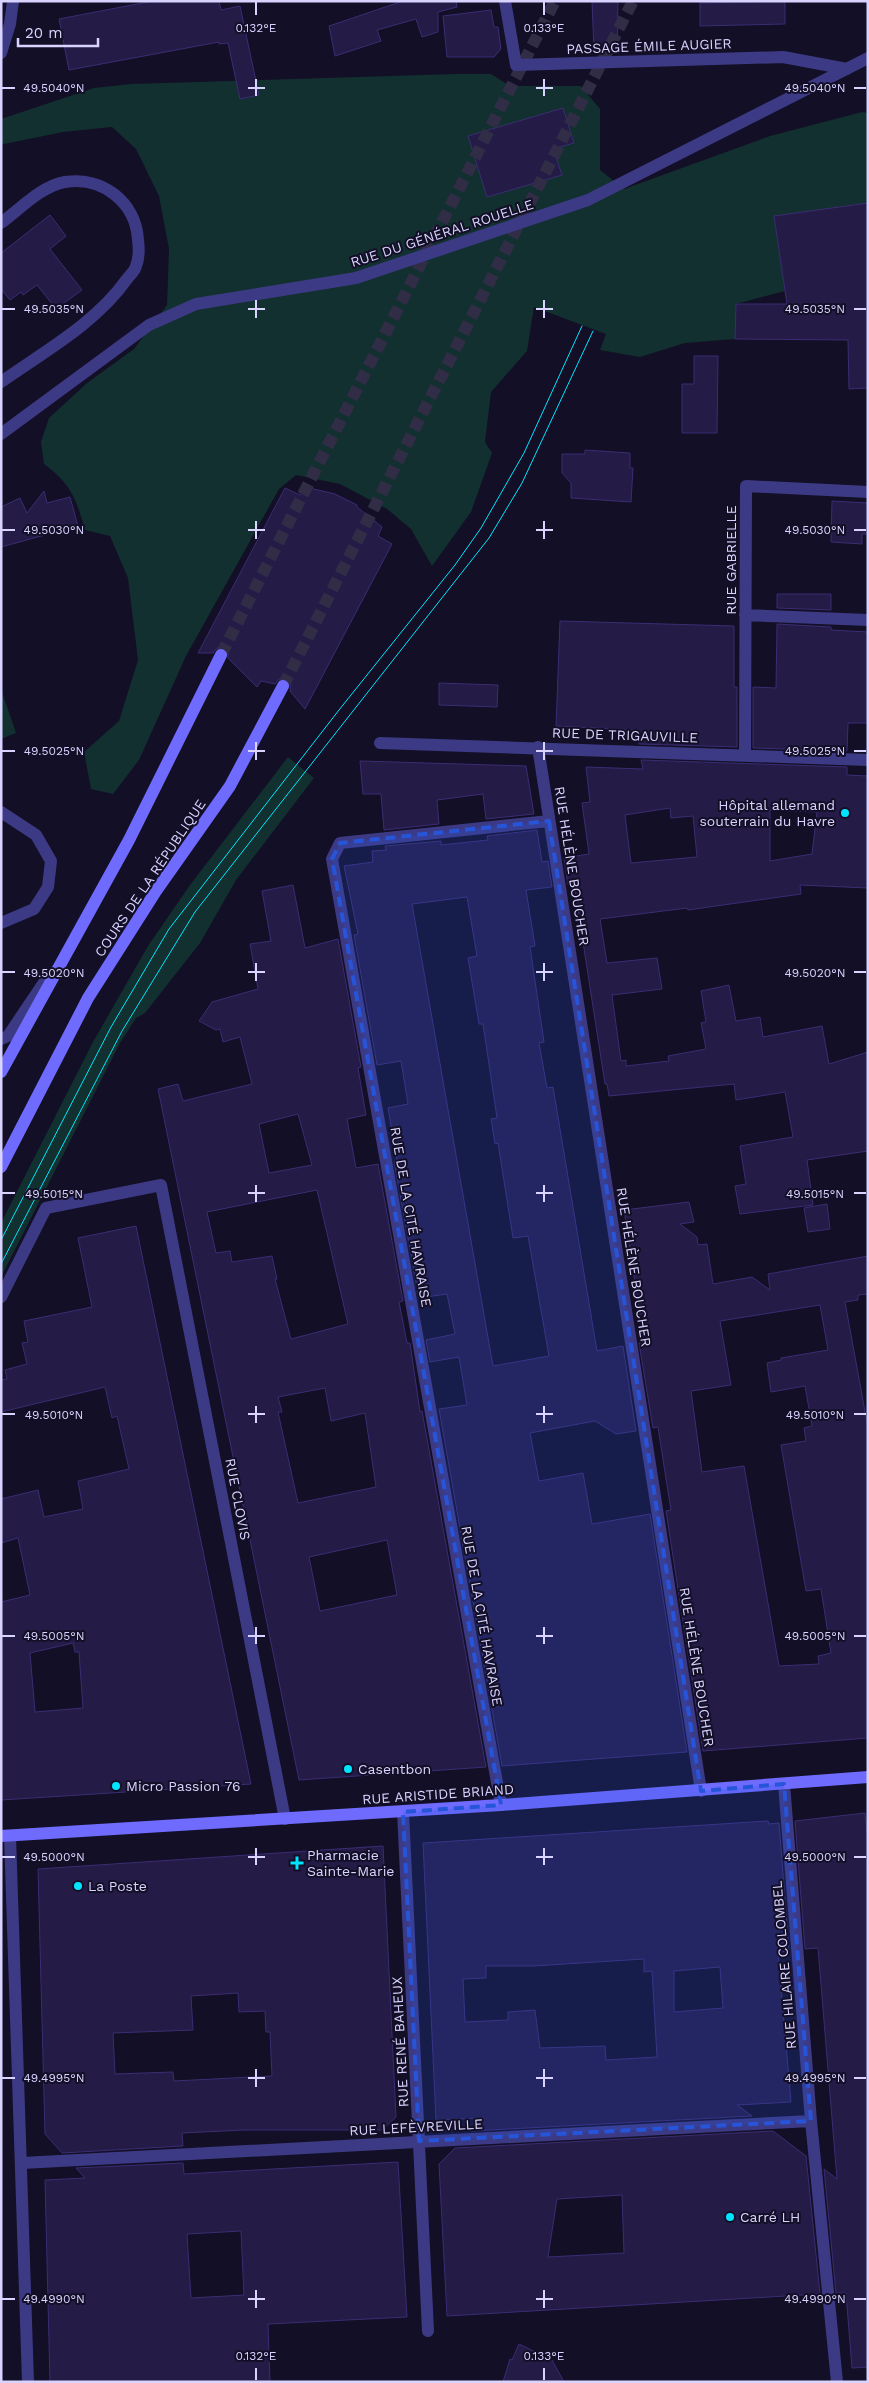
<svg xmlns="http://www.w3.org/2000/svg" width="869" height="2383" font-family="'Work Sans',sans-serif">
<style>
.green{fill:#12302f}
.building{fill:#241b47;stroke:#3b2d73;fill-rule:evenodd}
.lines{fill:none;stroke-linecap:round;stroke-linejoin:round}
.secondary-tunnel{stroke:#312d47;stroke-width:12;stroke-dasharray:12 6;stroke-linecap:butt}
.minor{stroke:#3d3a85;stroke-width:12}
.tertiary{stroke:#3d3a85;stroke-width:12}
.secondary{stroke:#6f6bff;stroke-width:12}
.tram{stroke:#00e5ff;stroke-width:1}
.marked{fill:#2655da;fill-opacity:0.2;stroke:#2655da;stroke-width:4;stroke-dasharray:10 6;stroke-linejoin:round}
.ticks{fill:none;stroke:#d9d4ff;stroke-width:2}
.poi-dot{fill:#00e5ff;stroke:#130f26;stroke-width:2}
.labels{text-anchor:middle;stroke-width:4;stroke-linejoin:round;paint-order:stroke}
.street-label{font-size:14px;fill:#d9d4ff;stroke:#130f26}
.poi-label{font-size:14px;fill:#d9d4ff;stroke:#130f26;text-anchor:start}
.ticks-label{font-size:12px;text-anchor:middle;fill:#d9d4ff;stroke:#130f26;stroke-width:4;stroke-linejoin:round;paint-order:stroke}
</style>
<rect width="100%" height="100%" fill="#130f26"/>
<path class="green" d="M455,74h36l19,12h71l19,23v61l24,19 146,-53 92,-24 6,1v90l-94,13 11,75 -49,13 -1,35 -50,4 -45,14 -40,-7 6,-16 -72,-27 -7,44 -36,41 -6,50 7,11 -21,59 -39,54 -21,-37 -24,-20 -47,-25 -44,-9 -17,14 -93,167 -47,104 -26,34 -22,-5 -7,-37 35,-31 19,-61 -10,-82 -18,-42 -25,-6c-9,-32 -14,-46 -41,-66l-3,-22 8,-24 38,-35 47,-34 33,-44 2,-56 -10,-53 -23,-47 -24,-22 -49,5 -59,12 -3,-1v-24l93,-31 37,-4z
M1,689l15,44 -15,6z
M288,757l26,21 -78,102 -36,63 -55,70 -9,5 -16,25 -119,234v-54l92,-181 55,-96 42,-61z"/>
<path class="building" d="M153,1h66l2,9 19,-4 19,89 -19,4 -12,-56 -9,1v-2l-150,28 -10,-51z
M403,1h53l1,6 -19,5v20l-16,5 -6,-18 -39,11 4,11 -46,15 -6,-30z
M592,1h26l-1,50h-23z
M785,1v23l-85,2v-23z
M491,10l3,17h4l3,22 -7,8h-47l-4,-41z
M563,108l11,35 -21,6 9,26 -75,22 -19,-61z
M868,203v185l-19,1 -1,-49 -113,-1 1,-35h51l-13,-88z
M50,215l16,21 -16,13 32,41 -26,19 -19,-24 -14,10 -2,-3 -11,8 -9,-11v-36z
M694,356h24l-1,77h-35v-49h12z
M585,450l45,3v15h3l-2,34 -60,-4v-15l-9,-10v-19h23z
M305,487l30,7 22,11v2l25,20 -4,9 14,8 -87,165 -15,-18 1,-6 -5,-6h-7l-4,5 -14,-3 -4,6 -29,-29v-7l-3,-3h-8l-4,5h-15l87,-165 15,7z
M44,491l3,12 23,-6 8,29 -77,21v-40l19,-9 7,15z
M832,501l36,2v31h-6v10l-31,-2z
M777,594h54v16l-54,-2z
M560,621l174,5v61h3v60l-98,-3 -1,-14 -82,-4z
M777,624l54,3v3l37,2v91h-20l-1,28 -94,-3v-61l23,1z
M439,683l59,2 -1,22 -58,-2z
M641,760l206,7v8l21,1v112l-68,-3 1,9 -113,16 -1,-2 -87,11 7,44 50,-5 5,31 -50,6 9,66 5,-1v6l43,-5 -1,-5 38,-7 -5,-26 5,-1 -5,-31 28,-6 7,36 24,-4 3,20 59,-11 7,38 39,-12v99l-61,9 6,45 -73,9 -5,-28 11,-2 -6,-38 53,-9 -8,-45 -49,8 -2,-16 -125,12 -2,-12h-2l-31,-200 -6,1 -4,-27 25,-4 -7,-51 8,-1 -4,-35 57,2zM670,808l1,10 22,-2 4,41 -66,6 -6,-48zM770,810l47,2 -5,42 -42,7z
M360,761l166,5 8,48 -48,5 -3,-25 -46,6 2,24 -55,6 -3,-36h-18z
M537,830l5,32 6,-1 4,26 -26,3 9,56 -5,1 14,95 -5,1 8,45 6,-1 44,264 26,-5 13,85 -20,3 -21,-13 -65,12 9,48 44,-8 9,51 58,-10 37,238 -185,14 -63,-357 28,-4 -8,-48 -29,5 -4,-22 29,-6 -8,-40 -28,4 -25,-137 3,-1 -9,-52 20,-4 -7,-43 -24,4 -23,-130 4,-1 -14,-68 29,-4 -1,-11 14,-1 -1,-4 56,-5v4l47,-5 -1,-4zM467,897l10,59 -9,2 11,66h4l14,94 -6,1 4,25 3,-1 15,95 15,-2 21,120 -56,10 -81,-462z
M293,885l12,63 33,-9 23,128 -3,1 8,47 -19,4 9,49 22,-4 25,137 -4,1 8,41h3l10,69 2,-1 64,356 -187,13 -141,-691 20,-5 5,17 69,-17 -12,-47 -17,5 -3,-13 -4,1 -17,-9 13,-19 46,-13 -8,-45 21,-3 -9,-50zM298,1114l14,51 -43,8 -10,-49zM317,1190l31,134 -57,15 -16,-60h2l-5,-23 -40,6 -2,-11 -14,2 -9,-41zM325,1388l6,33 34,-8 11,74 -78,16 -20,-91h4l-4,-15zM387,1540l10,55 -77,16 -11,-54z
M689,1202l5,20 -14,2 17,13 1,8 9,-1 6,40 39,-7 18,13 -2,-16 100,-18v38l-10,1v5l-13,2 23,126v310l-165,13 -37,-240 5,-1 -5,-31 -8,-52 -5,1 -14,-85 5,-1 -20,-132zM820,1305l8,45 -47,8v2l-14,3 4,29 34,-6 7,40 -8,2 2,13 -25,4 25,146 15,-2 10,64 -13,3 1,8 -40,2 -35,-200 -42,6 -11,-81 40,-6 -11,-64z
M827,1204l3,25 -22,3 -4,-24z
M136,1226l115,558 -250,16v-198l29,-7 -12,-57 -17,5v-44l37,-9 6,27 39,-8 -5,-28 51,-12 -12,-53 -5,2 -7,-31 -104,25v-32l6,-1 -2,-9 22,-6 -5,-21 6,-1 -4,-21 68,-14 -14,-69zM73,1643l2,9h4l4,56 -48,4 -5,-59z
M865,1813l3,29v525l-16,1 -6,-75h-10l-12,-124 13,10 -19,-231 -13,1 -10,-128z
M768,1821l1,3 10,-1 10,128 -11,1 13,150 -54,3 15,11 -281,15 13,-13 -48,2 -13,-277zM644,1959v13l8,-1 5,86 -51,3 -1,-14 -65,2 -5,-38 -27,2v8l-43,2 -2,-43 23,-1v-12h47zM720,1967l3,41 -49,4v-41z
M383,1846l13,271 -14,13h-138l-62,3 1,13 -121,7 -17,-19 -7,-265zM238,1993l1,19 26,-1 1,21h4l2,44 -98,5 -1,-9 -58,2 -2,-41 80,-3 -2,-34z
M773,2131l33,25 14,138 -373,22 -8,-152 16,-16zM622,2195l2,58 -76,4 9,-58z
M398,2162l9,155 -139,7 2,58h-220l-5,-202 40,-2 -9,-10 107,-5 1,11zM241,2231l3,64 -53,3 -4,-64z
M519,2344l33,16 12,22h-61l7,-23 2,1z"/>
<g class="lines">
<path class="secondary-tunnel" d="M221,655l334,-654
M283,686l350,-685"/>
<path class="minor" d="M505,1l11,64 267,-8 64,12
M1,53l9,-29 3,-23
M1,223c18,-13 40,-37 64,-41 37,-6 71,20 73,58 1,8 1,19 -2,26 -1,5 -6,9 -9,13 -31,44 -82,72 -126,103
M1,434l148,-109 47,-21 160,-26 232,-78 280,-142
M745,615l123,5
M380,743l488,17
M538,747l163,1044
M745,755l1,-269 122,6
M1,812l35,23 15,26 -3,26 -14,22 -33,14
M1,1039l7,-3 39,-58
M1,1297l45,-89 115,-23 124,634
M784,1784l27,337 26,261
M501,1805l-169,-946 8,-16 209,-22
M403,1812l25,519
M22,2163l789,-42"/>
<path class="tertiary" d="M10,1836l18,546"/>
<path class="secondary" d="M1,1072l128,-232 92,-185
M1,1167l87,-169 68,-107 74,-105 53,-100
M1,1836l500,-31 367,-28"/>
<path class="tram" d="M1,1240l110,-213 58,-98 170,-219 116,-145 26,-37 43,-75 58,-127
M1,1264l121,-233 73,-119 294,-374 33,-55 71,-152"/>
</g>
<path class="marked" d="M549,821l152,970 83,-7 27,337 -392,20 -16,-329 98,-7 -169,-946 8,-16z"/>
<path class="ticks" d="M256,2v13M544,2v13M256,79v17M544,79v17M2,88h13M248,88h17M536,88h17M854,88h12M256,300v18M544,300v18M2,309h13M248,309h17M536,309h17M854,309h12M256,521v18M544,521v18M2,530h13M248,530h17M536,530h17M854,530h12M256,742v18M544,742v18M2,751h13M248,751h17M536,751h17M854,751h12M256,963v18M544,963v18M2,972h13M248,972h17M536,972h17M854,972h12M256,1185v17M544,1185v17M2,1193h13M248,1193h17M536,1193h17M854,1193h12M256,1406v17M544,1406v17M2,1414h13M248,1414h17M536,1414h17M854,1414h12M256,1627v17M544,1627v17M2,1636h13M248,1636h17M536,1636h17M854,1636h12M256,1848v17M544,1848v17M2,1857h13M248,1857h17M536,1857h17M854,1857h12M256,2069v18M544,2069v18M2,2078h13M248,2078h17M536,2078h17M854,2078h12M256,2290v18M544,2290v18M2,2299h13M248,2299h17M536,2299h17M854,2299h12M256,2368v12M544,2368v12"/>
<g class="poi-dot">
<circle cx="845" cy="813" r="5"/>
<circle cx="348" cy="1769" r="5"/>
<circle cx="116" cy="1786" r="5"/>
<path d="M294.5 1855.5h5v5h5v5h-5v5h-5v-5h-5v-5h5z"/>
<circle cx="78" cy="1886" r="5"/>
<circle cx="730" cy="2217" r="5"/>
</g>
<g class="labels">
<g class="street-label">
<text transform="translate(649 46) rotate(-2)" y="5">PASSAGE ÉMILE AUGIER</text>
<text transform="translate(442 233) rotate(-18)" y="5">RUE DU GÉNÉRAL ROUELLE</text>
<text transform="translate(731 560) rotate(-90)" y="5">RUE GABRIELLE</text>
<text transform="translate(625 735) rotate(2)" y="5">RUE DE TRIGAUVILLE</text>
<text transform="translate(572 866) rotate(81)" y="5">RUE HÉLÈNE BOUCHER</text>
<text transform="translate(150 878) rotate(-56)" y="5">COURS DE LA RÉPUBLIQUE</text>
<text transform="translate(411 1217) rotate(80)" y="5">RUE DE LA CITÉ HAVRAISE</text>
<text transform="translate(634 1267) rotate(81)" y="5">RUE HÉLÈNE BOUCHER</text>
<text transform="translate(238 1499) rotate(79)" y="5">RUE CLOVIS</text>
<text transform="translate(482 1616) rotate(80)" y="5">RUE DE LA CITÉ HAVRAISE</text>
<text transform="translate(697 1667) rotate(81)" y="5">RUE HÉLÈNE BOUCHER</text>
<text transform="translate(438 1794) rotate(-4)" y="5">RUE ARISTIDE BRIAND</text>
<text transform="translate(784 1965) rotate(-95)" y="5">RUE HILAIRE COLOMBEL</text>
<text transform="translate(400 2042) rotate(-93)" y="5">RUE RENÉ BAHEUX</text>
<text transform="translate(416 2127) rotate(-3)" y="5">RUE LEFÈVREVILLE</text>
</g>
<g class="poi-label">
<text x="835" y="810" text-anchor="end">Hôpital allemand<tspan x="835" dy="16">souterrain du Havre</tspan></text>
<text x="358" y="1774">Casentbon</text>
<text x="126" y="1791">Micro Passion 76</text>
<text x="307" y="1860">Pharmacie<tspan x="307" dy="16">Sainte-Marie</tspan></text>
<text x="88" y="1891">La Poste</text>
<text x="740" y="2222">Carré LH</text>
</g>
</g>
<g class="ticks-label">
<text x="256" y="32">0.132°E</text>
<text x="544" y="32">0.133°E</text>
<text x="54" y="92">49.5040°N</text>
<text x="815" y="92">49.5040°N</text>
<text x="54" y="313">49.5035°N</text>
<text x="815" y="313">49.5035°N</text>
<text x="54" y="534">49.5030°N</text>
<text x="815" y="534">49.5030°N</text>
<text x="54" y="755">49.5025°N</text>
<text x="815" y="755">49.5025°N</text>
<text x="54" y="977">49.5020°N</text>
<text x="815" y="977">49.5020°N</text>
<text x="54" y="1198">49.5015°N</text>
<text x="815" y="1198">49.5015°N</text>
<text x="54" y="1419">49.5010°N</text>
<text x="815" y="1419">49.5010°N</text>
<text x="54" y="1640">49.5005°N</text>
<text x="815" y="1640">49.5005°N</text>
<text x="54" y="1861">49.5000°N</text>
<text x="815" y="1861">49.5000°N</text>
<text x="54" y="2082">49.4995°N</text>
<text x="815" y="2082">49.4995°N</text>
<text x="54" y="2303">49.4990°N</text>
<text x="815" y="2303">49.4990°N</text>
<text x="256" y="2360">0.132°E</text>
<text x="544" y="2360">0.133°E</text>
</g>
<rect width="869" height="2383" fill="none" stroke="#d9d4ff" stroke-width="5"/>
<path d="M18 38v8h80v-8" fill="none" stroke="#d9d4ff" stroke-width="2.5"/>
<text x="25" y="38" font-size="15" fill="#d9d4ff" stroke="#130f26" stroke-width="4" paint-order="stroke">20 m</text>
</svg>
